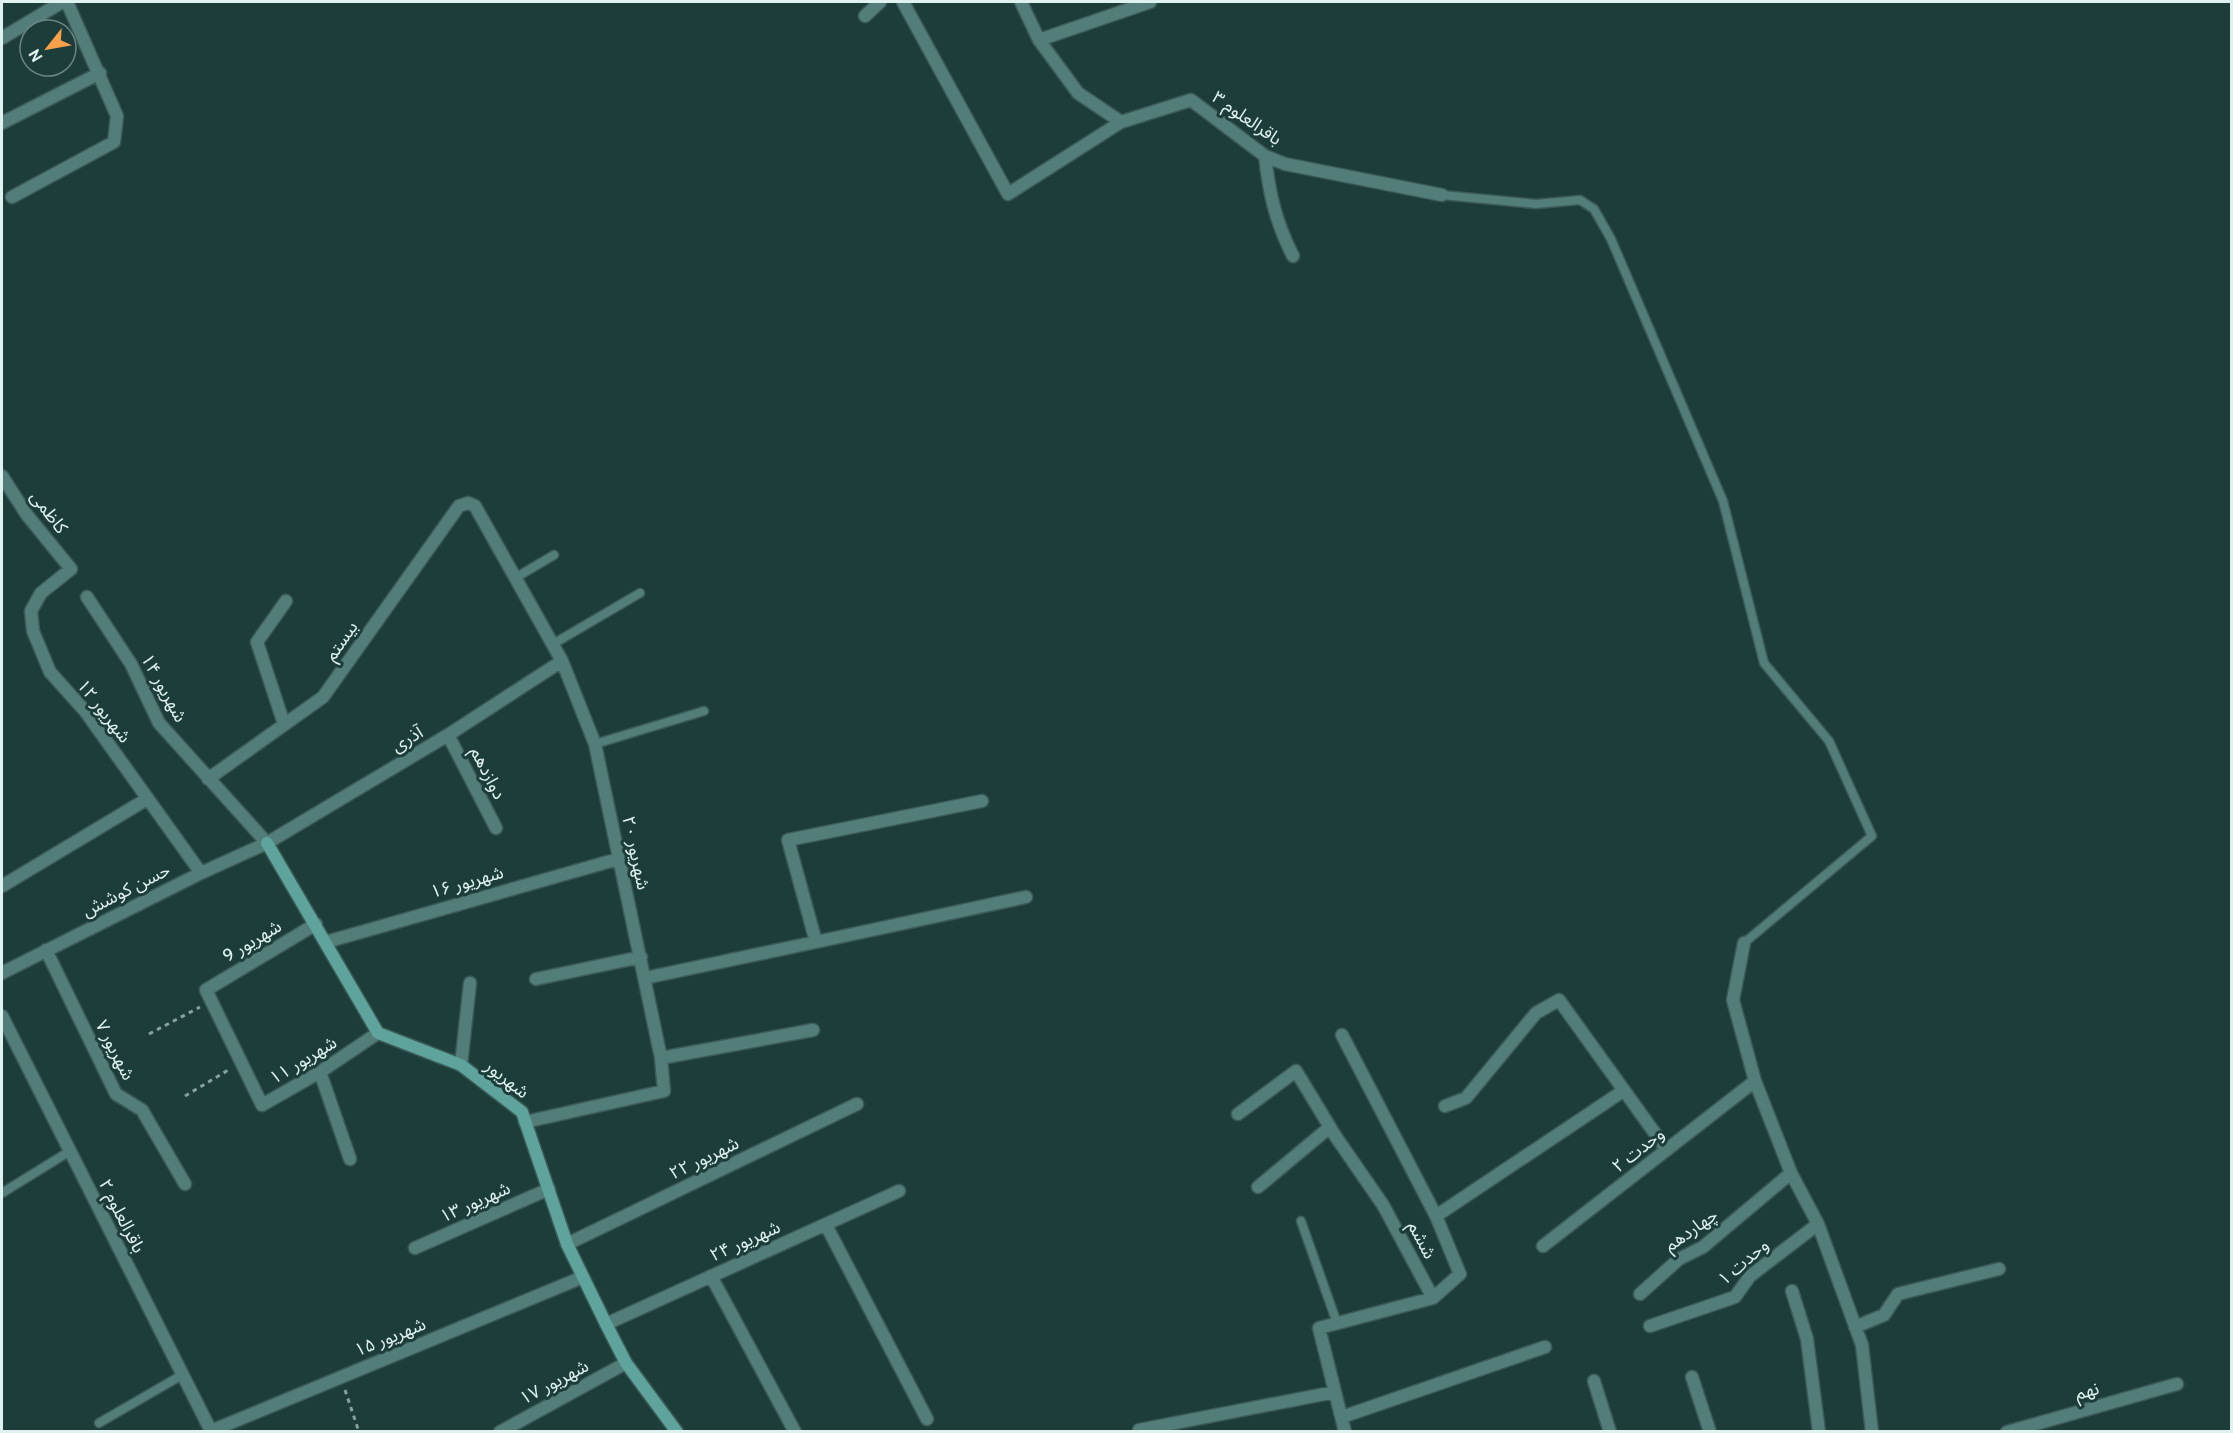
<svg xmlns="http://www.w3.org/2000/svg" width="2233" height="1433" font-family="Cabin,'Noto Sans Arabic',sans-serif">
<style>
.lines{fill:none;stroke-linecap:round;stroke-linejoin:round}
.lane-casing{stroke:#3b5a57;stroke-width:11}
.street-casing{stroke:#3b5a57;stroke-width:15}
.secondary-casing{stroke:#3b5a57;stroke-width:15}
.path{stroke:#87a19e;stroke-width:3;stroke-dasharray:4.5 4.5;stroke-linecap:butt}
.lane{stroke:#537d79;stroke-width:8}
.street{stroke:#537d79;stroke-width:12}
.secondary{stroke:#5ea49d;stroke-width:12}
.labels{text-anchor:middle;stroke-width:6;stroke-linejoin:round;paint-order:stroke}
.street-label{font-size:18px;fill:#dff2f0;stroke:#1c3d3a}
</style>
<rect width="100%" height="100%" fill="#1c3d3a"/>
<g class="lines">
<g class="lane-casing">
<path id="lane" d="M1442,195l94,9 44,-4 14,9 17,30 112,262 41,162 65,78 43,95 -128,107
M515,578l39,-23
M553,644l87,-51
M595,744l109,-33
M2,1193l68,-42
M1301,1221l36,102
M99,1423l83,-48"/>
</g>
<g class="street-casing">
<path id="street" d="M903,2l105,192 113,-72
M1021,2l18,38 39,53 43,29 70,-22 74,56 20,8 157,31
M865,16l15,-14
M2,38l60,-36
M1039,40l111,-38
M2,123l98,-50
M1265,156c4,37 11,67 28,100
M12,197l102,-55 3,-26 -50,-114
M2,476l25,39 44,54 -30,24 -10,18 2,20 17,41 35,39 116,162
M87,597l44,67 28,59 108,120
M284,724l-27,-82 29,-41
M448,735l48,93
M208,779l115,-82 136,-191 9,-3 7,3 87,155 33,83 66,314 3,33 -139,31
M2,886l145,-87
M316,924l-110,66 56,115 58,-33 58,-39
M326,942l292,-83
M816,942l210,-45
M1744,943l-11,57 22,81 36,92 27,51 44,121 10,87
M46,950l70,144 26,16 43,74
M2,973l199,-100 66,-30 181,-108 114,-74
M645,978l171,-36 -28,-102 194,-39
M536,979l105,-22
M2,1016l209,415 372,-154
M1342,1035l94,181
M661,1058l152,-28
M461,1065l9,-82
M320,1072l30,87
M1445,1106l21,-8 70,-85 23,-13 108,150
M1238,1114l58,-43 40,66 47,68 50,93 -114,30 26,104
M1258,1187l72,-60
M826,1225l101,194
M567,1244l290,-140
M1543,1246l212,-165
M415,1248l134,-59
M711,1276l84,156
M1792,1291l15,48 12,93
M1640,1294l39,-35 24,-12 88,-74
M1433,1298l27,-24 -24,-58 187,-125
M606,1324l293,-133
M1650,1326l85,-29 15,-21 68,-52
M1855,1327l29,-12 14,-21 101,-25
M1692,1377l18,55
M1594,1381l16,51
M1342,1417l203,-70
M1139,1430l196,-38
M500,1432l126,-69
M2007,1432l170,-48"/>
</g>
<g class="secondary-casing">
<path id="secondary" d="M267,843l111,190 83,32 61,47 45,132 39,80 20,39 51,69"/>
</g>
<path class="path" d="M149,1034l51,-27
M185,1096l45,-27
M345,1390l14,42"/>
<use href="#lane" class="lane"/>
<use href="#street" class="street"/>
<use href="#secondary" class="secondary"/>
</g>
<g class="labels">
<g class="street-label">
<text transform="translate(1247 118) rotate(35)" y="6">باقرالعلوم ۳</text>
<text transform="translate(49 512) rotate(53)" y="6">کاظمی</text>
<text transform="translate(341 641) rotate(-55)" y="6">بیستم</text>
<text transform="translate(164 688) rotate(61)" y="6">شهریور ۱۴</text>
<text transform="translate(104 711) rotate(52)" y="6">شهریور ۱۲</text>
<text transform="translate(407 739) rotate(-31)" y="6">آذری</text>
<text transform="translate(488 773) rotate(63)" y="6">دوازدهم</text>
<text transform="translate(636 853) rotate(78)" y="6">شهریور ۲۰</text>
<text transform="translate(467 882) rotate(-16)" y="6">شهریور ۱۶</text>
<text transform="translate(126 890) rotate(-27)" y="6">حسن کوشش</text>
<text transform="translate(252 941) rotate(-31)" y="6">شهریور 9</text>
<text transform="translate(115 1050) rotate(63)" y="6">شهریور ۷</text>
<text transform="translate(303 1060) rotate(-31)" y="6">شهریور ۱۱</text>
<text transform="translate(507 1079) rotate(38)" y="6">شهریور</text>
<text transform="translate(1638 1150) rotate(-38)" y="6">وحدت ۲</text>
<text transform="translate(704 1158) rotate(-26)" y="6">شهریور ۲۲</text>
<text transform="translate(475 1202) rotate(-24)" y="6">شهریور ۱۳</text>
<text transform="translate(122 1216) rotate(63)" y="6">باقرالعلوم ۲</text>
<text transform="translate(1691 1230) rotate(-35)" y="6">چهاردهم</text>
<text transform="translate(1422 1240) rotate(62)" y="6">ششم</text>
<text transform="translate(745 1241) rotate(-24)" y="6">شهریور ۲۴</text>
<text transform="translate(1743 1262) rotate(-41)" y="6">وحدت ۱</text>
<text transform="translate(390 1337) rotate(-22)" y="6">شهریور ۱۵</text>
<text transform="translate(554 1382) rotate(-28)" y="6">شهریور ۱۷</text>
<text transform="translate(2087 1391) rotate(-16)" y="6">نهم</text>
</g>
</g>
<rect width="2233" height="1433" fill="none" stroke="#dff2f0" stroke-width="6"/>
<g transform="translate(48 48) rotate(239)"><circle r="28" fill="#1c3d3a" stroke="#6a8583" stroke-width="1.5"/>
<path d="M0-4.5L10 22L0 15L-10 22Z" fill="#f8a14a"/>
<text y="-9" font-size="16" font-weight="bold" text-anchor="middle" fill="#dff2f0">N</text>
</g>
</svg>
